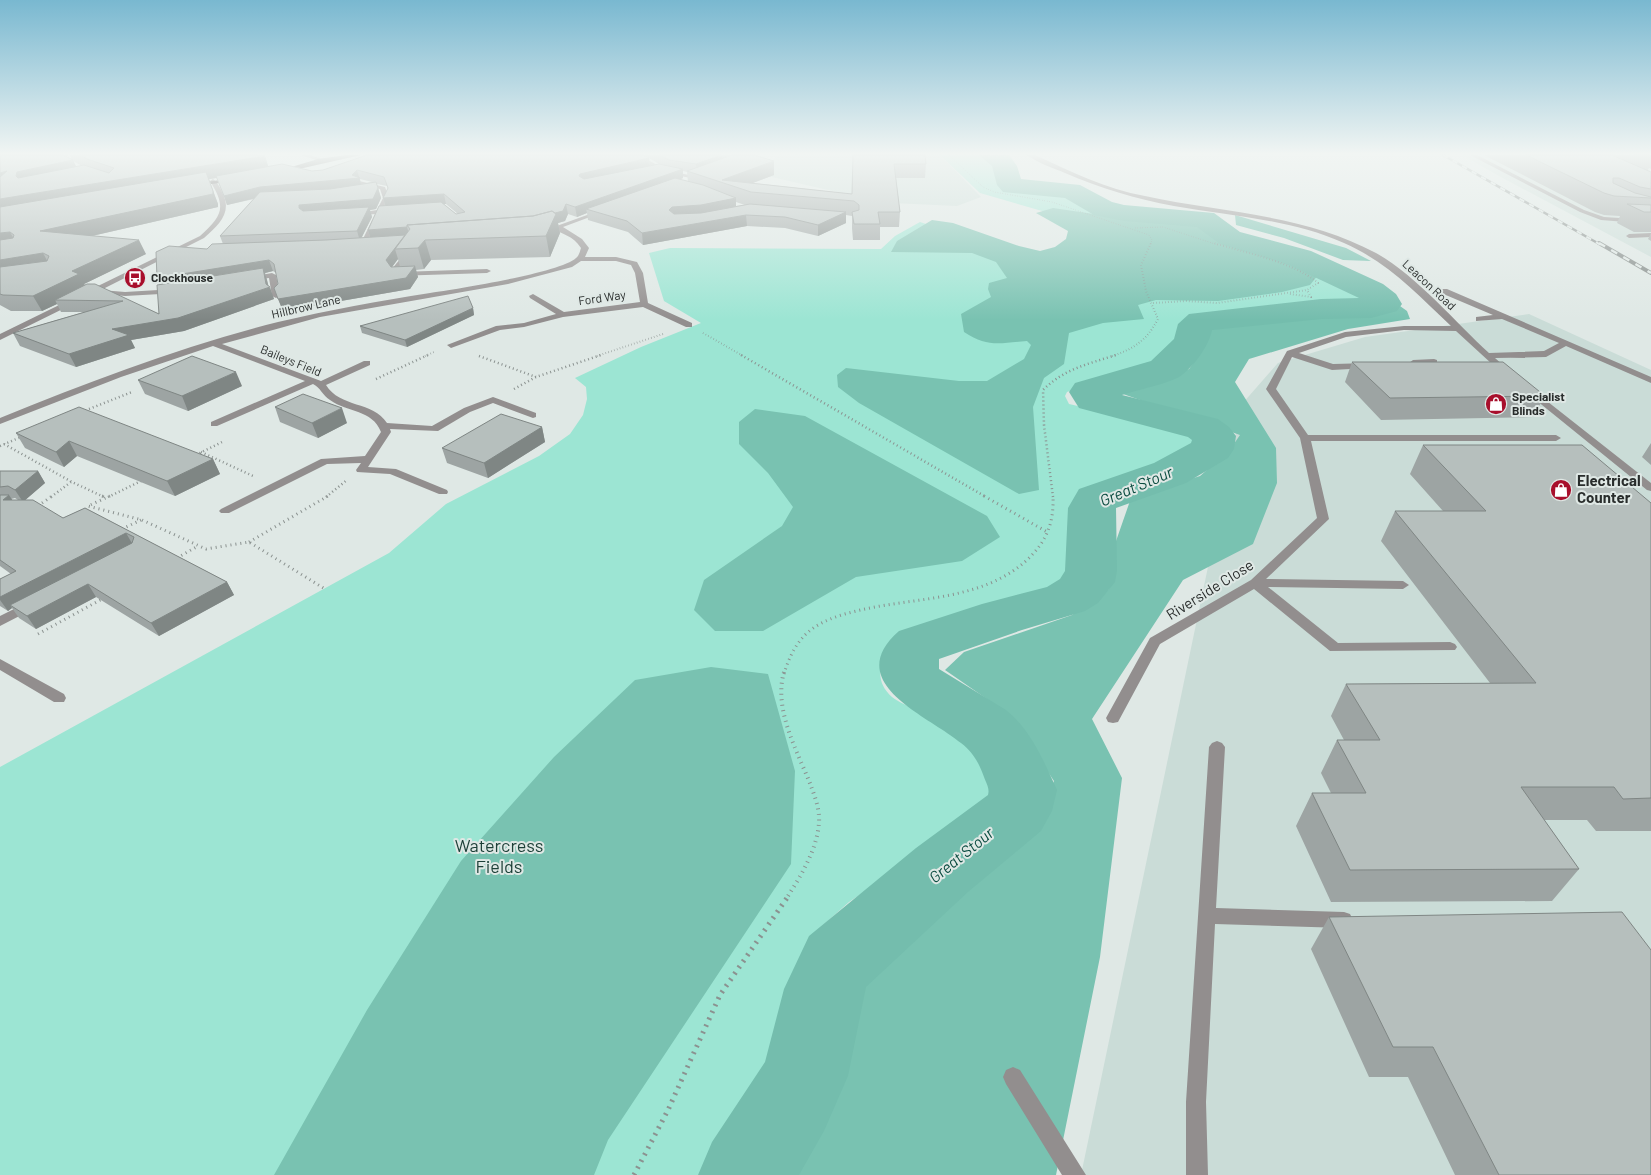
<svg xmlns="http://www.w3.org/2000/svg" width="1651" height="1175" font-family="Barlow,sans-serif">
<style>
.built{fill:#cadcd7}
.green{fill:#9ce5d3}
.forest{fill:#79c2b1}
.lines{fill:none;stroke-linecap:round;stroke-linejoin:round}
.river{fill:#74bdad;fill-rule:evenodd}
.path-far5{stroke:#8b9290;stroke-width:1;stroke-dasharray:0.5 2;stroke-linecap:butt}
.path-far4{stroke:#8b9290;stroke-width:2;stroke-dasharray:0.5 2.5;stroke-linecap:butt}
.path-far3{stroke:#8b9290;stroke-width:2.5;stroke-dasharray:1 3;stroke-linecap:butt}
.path-far2{stroke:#8b9290;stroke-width:3;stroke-dasharray:1 4;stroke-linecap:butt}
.path-far1{stroke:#8b9290;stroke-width:4;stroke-dasharray:1 4.5;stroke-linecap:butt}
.path{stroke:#8b9290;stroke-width:5;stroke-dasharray:2 5.5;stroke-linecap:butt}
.minor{fill:#928e8e;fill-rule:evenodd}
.major{fill:#4e4747;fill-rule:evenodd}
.rail-far1-casing{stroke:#848b89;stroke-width:2.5}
.rail-casing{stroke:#848b89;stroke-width:4}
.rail-far1{stroke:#dfe8e5;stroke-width:2;stroke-dasharray:5.5;stroke-linecap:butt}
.rail{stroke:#dfe8e5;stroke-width:2.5;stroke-dasharray:7;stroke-linecap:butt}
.wall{fill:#9da4a3;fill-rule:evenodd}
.shaded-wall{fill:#7f8684}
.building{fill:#b6bfbd;stroke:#7f8684}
.labels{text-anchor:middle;stroke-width:4;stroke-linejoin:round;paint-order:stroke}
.far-poi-label{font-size:12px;font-weight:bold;fill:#292d2c;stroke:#dfe8e5;text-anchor:start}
.far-street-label{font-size:12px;fill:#292d2c;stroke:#dfe8e5}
.poi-label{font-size:15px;font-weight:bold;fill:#292d2c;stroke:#dfe8e5;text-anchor:start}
.street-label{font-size:15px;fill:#292d2c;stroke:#dfe8e5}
.water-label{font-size:16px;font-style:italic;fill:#0a4c40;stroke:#dfe8e5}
.near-park-label{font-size:18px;fill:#1c3f37;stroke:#dfe8e5}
</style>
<rect width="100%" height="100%" fill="#dfe8e5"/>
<path class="built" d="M778,155h162l41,42 -24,9 -87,-4 -16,-6 -108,-25 23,-7z
M1462,155h189v102l-152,-81z
M1529,314l122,56v805h-570l161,-771 36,-41 87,-26z"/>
<path class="green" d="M940,155h45l16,10 1,6 -3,10 5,6 9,3 54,3 40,20 96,10 26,18 61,15 78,38 6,6 -8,4 -70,1 -105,13 -8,5 -2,17 -14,15 -18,13 -55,14 -27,10 -2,4 4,8 128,29 9,6 -7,10 -64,27 -16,2 -20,9 -16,10 -9,80 -16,13 -136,37c-23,13 -61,41 -30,70 5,4 14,8 20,11 29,17 87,43 90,82l-38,39 -36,20 -79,53 -28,25 -30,56 -9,29 -11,55 -69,108h-702v-408l389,-214 57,-49 93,-48 31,-22 13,-19 4,-16 -1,-12 -11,-9 66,-31 60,-24 -37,-22 -15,-48 21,-5 211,1 14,-13 25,-14 146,48 73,-31 -159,-46z"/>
<path class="forest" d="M1053,208l75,11 46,2 28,5 13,12 63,19 40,18 -8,10 -28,7 -64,9 -62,-1 -18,5 6,14 -41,4 -34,10 -5,31 -20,14 -11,29 6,83 -20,4 -160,-91 -21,-16 -1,-12 9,-7 113,13h28l37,-22 7,-14 -4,-4c-27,2 -39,7 -63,-9l-3,-18 30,-17 -3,-8 1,-6 18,-5 -11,-16 -24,-9 -81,-1 6,-11 35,-21 21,3 66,23 21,5 15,-4 11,-8 2,-8 -32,-18z
M1235,215l111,33 25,13 -28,-1 -59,-22 -48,-13z
M1400,306l7,5 3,8 -62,10 -99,30 -14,23 41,66 1,35 -24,61 -70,36 -91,139 30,59 -22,179 -44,218h-265l47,-83 22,-115 78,-61 95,-84 21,-51 -44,-66 -65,-45 19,-18 108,-37 37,-26 6,-45 16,-46 69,-22 29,-25 11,-16 -117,-41 66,-25 13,-18 5,-20c51,-20 130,-16 186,-20z
M755,409l50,7 182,100 13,21 -38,24 -106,16 -93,54h-48l-21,-21 10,-30 78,-54 11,-19 -25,-34 -29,-29v-22z
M711,667l57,7 27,97 -4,93 -183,276 -14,35h-320l93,-165 94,-149 93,-104 81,-77z"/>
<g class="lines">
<path class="river" d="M979,155h30l8,11 4,13 59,6 32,17 12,3 90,8 26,19 71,19 72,33 13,10 6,10 -5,7 -26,7 -50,1 -109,11c-3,16 -19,38 -33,47 -12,7 -42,13 -57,18l96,24 11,8 7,9 -2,13 -6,9 -42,25 -70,25 1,63 -2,11 -17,21 -13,8 -63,19 -83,29v10l67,41c26,21 37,50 51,80l-5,21 -11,20 -73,61 -102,95 -18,89 -24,55 -25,44h-101l14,-33 53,-80 19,-73 25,-53 107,-88 72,-53c2,-7 -2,-12 -4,-18 -5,-14 -11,-25 -23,-34 -32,-27 -121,-60 -62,-112l83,-27 65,-17 13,-8 5,-8 3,-63 11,-19 75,-26 37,-20 1,-3 -4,-3 -109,-29 -10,-16 6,-9 76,-22 23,-22 4,-15 11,-10 132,-15 38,-1 -70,-33 -69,-21 -23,-17 -73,-6 -30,-6 -29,-17 -62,-6 -6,-7 -5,-19z"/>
<path class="path-far5" d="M949,155l34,32 11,5 58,10 97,33 3,5 -2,5
M1135,228l28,-1 55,18"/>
<path class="path-far4" d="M1290,294l21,3 -4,-7
M1153,303l33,-2 31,2 90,-13 11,-7c-24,-21 -73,-30 -104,-40
M703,333l40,23
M425,356l9,-4
M597,356l66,-22
M1112,356c22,-7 35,-16 46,-37l-12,-28 -5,-26 10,-22"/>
<path class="path-far3" d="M741,355l245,142
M479,356l57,21
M376,379l52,-24
M514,389l22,-12 65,-22
M89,409l43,-17
M4,444l68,38 32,15
M0,446l21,-9
M201,452l52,24
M196,455l26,-13
M51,497l20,-15
M108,497l35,-17
M326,497l21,-17
M1053,497l-9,-72 -1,-35c21,-21 45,-26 73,-35"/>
<path class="path-far2" d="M102,496l3,1
M110,496l-22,10 54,14 64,29 43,-7 76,47
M984,496l65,37
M38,506l14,-10
M122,529l19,-9
M249,542l79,-46
M177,558l21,-12
M38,634l66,-36
M784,674c5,-17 13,-34 28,-45 15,-11 35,-16 53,-20 55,-12 118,-9 162,-49 20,-19 27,-37 26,-64"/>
<path class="path-far1" d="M784,672c-11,38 14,80 27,114 4,11 9,24 8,37 -2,26 -17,51 -31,73"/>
<path class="path" d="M634,1175l34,-65 52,-115 69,-100"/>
<path class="minor" d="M301,155h9l18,6 -3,2z
M631,155h7l31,16 30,6 -3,2 -31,-6z
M1027,155h8c35,16 71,34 110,41 78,17 159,18 231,57 40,22 80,70 113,100l55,-2 15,-8 -57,-24 -26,2v-4l17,-2 -52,-22v-4h6l204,88v6l-85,-37 -20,11 -51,1 17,15 -8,2 -48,-44 -52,-1 -58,7 -47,16 34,11 38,-1v4l-3,1 -36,2 -40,-13 -16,32 32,46h248l5,3 -5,3h-245l18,78 -63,60 137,2 6,4 -6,4 -135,-2 70,56 112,-1 5,2 2,3 -2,3 -125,1 -76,-62 -94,55 -42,78 -5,1 -5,-1 -2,-4 44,-80 101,-58 66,-62 -17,-80 -34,-49 21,-38 58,-19 59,-6h47c-35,-33 -62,-63 -107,-83 -54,-24 -113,-27 -170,-37 -38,-7 -74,-18 -109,-33 -12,-5 -27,-10 -38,-18z
M1470,155h7l107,55 20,7 47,3v4l-50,-4 -21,-8z
M213,179c4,3 7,8 9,13 11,20 -3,33 -18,46l-103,52 24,2 50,-3 4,2 -1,2 -53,3 -30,-3 -95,47v-6l200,-98c22,-20 27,-28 10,-55z
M359,181l26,6 4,11 -6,12 11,-1 3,2 -16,3 -15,31 -3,2 -3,-2 15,-31 -21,2 -3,-2 26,-4 6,-12 -3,-9 -23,-5z
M601,210l5,1 -43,16 19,12 7,9 -4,9h31l21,5 6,11 5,30 44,20v4h-6l-43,-20 -80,10 -39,10 -24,3 -49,18 -4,-3 49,-19 28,-3 32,-9 -26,-16 -1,-2 4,-2 31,18 76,-10 -5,-29 -4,-8 -15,-4h-35l-9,6 -64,17 -188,33 -98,27 99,37 43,-20h6v4l-44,20c14,23 47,16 61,38l45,3 32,-18 29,-11 43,16v4l-3,1 -40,-15 -23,9 -32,19 -48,-2 1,3 -23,35 28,2 51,21 1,2 -1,2h-8l-49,-20 -33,-2 -1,-2 5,-7 -34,1 -98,49h-8l-2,-2 2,-2 100,-50 44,-3 16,-24c-9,-23 -33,-19 -51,-32 -7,-4 -10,-13 -17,-16l-96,42h-6v-4l94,-41 -92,-35 -92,31 -121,47v-6c91,-37 183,-72 278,-96 51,-12 101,-21 152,-29 26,-4 130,-20 146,-35 3,-2 4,-7 5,-10 -8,-13 -20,-14 -30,-20z
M1651,233v4l-22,1 -3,-2 3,-2z
M410,247l4,2 -15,21 1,2 87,-3 4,2 -4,2 -93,3 -3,-6z
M272,273l4,2 4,21 -4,2 -4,-2 -3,-18 -20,2 -4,-2z
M1434,359l3,1v4l-24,2 -4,-3 4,-3z
M1529,387l122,96v8l-4,-1 -121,-98 -2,-2z
M30,601l5,1 1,3 -1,3 -35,18v-10z
M0,659l64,35 2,4 -2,4h-10l-54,-32z
M1217,741l5,2 3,4 -9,161 128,4 6,2 3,6 -3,6 -6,2 -129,-4 -9,178 2,73h-22v-73l23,-355 3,-4z
M1013,1067l7,3 66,105h-24l-56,-91 -3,-7 3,-7z"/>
<path class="major" d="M346,155h15l-80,18 -3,-2 40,-12z
M234,178l2,3 -41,5 -3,-2z"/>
<g class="rail-far1-casing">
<path id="rail-far1" d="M1443,155l158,90"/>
</g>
<g class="rail-casing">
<path id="rail" d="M1599,243l52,30"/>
</g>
<use href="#rail-far1" class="rail-far1"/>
<use href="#rail" class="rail"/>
</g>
<path class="wall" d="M0,155h255l10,1 3,10 44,5 11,-1 42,-14v-1h389l20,20 -21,8 99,11 1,-39 73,9 -1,14h-29l4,34 -1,15h-19v13h-27l-1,-12v-12l-6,-1v8l-28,13 -33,-8 -38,-2 -104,19 -15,-13 -40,-12 -1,-7 -10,4 -9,-3 -3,7 -7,2 2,10 -10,24 -119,3 -7,9 -8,1 2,7 -8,12 -127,22 -9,-23 4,-4 -2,-11 -3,-2 -8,2 2,7 1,6 6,13 -90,32 -53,9 4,8 -59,19 -56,-21 -7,-13 71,-21h-23l-4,-8 -15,7h-31l-11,-6zM70,155l2,5 -7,-4zM649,158l10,6 -9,2zM73,161l9,5 -6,1zM683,171l4,1 1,10 -8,-2 3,-2zM217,178l10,27 27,-6 -34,37 3,8 -16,5 -47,35 -1,30 -74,-29 -1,-1 62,-30 -54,-18 126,-29v-3l-9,-25zM360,179l12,3 -11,2zM377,184l10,2 1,3 -5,9 2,8 -17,24 2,7 -9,1 11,-21 -2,-7 6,-1 5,-11zM736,202l9,3 -9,1zM444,204h2l12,10h-2zM398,259l2,8h-8z
M1484,155h167v14l-2,-1 -2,3 4,1v60h-17l-17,-9 3,-7 -16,-1 -9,-3z
M1651,233v8l-3,-2z
M473,308l1,7 -67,32 -45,-14 -2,-7z
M1352,362l193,34 -12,21 -152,3 -36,-38z
M138,380l104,6 -54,25 -43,-17z
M275,407l72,16 -29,15 -38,-16z
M542,427l3,15 -57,36 -41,-15 -5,-15z
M16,433l197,26 7,15 -45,22 -98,-40 -13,11 -39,-19z
M1651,443v22l-9,-8z
M1423,445l228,58v328h-55l-9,-11h-43l35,49 -27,32 -221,1 -35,-76 16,-33h19l-10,-20 16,-33h7l-13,-24 15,-32 144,-1 -109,-142 14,-30h48l-33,-37z
M0,471h38l7,12 -20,17 38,18 22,-10 142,74 7,13 -75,41 -63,-39 -60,32 -17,-11 -7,-10 -4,3 -8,-5v-27l11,-5 -11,-8zM15,498l3,2h-6l-1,-1z
M1329,917l322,258h-196l-47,-98h-39l-58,-128z"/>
<path class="shaded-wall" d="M722,155h12l-37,18 -1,-9z
M265,156l4,13 -269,45v-15z
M649,158l1,9 -68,16 -3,-7 1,-2z
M73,160l6,12 -55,13 -8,-9 1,-4z
M774,161v14l-35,13 -17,-8z
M683,169v9l-90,33 -7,-2 1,4 -10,4 -2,-10z
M357,170l5,17 -98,9 -37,9 -3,-9 36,-9 92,-12z
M7,171l-7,17v-15z
M378,188l3,10 -5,11 -6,1 2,7 -12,24 -3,-10 -54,-16 -4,-7v-3z
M213,191l5,13v3l-170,39 -8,-15z
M444,194l2,10 -60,4 -3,-10z
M736,198v11l-63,9 -4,-8 3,-3z
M566,204l2,10 -3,7 -7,2 2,10 -10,24 -4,-21 -9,-8z
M846,212v11l-28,13v-11z
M746,215l1,11 -104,19 -1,-12z
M407,227l3,10 -15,12 3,10 -9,12 -3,-11 -15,-20 -3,-10z
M10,232l8,14 -18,3v-16z
M139,240l7,14 -62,30 3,5 -32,11 2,4 -15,7 -9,-15 39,-25z
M425,240l6,20 -7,9 -6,-21z
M43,253l8,15 -51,8v-16z
M269,260l4,11 -8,2 2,7 2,8 1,-1 4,12 -90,32 -53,9 4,8 -59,19 -7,-13 43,-25 66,-11 -21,-40z
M415,266l3,11 -8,12 -127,22 -5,-12z
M473,308l1,7 -67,32 -2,-7z
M236,372l6,14 -54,25 -6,-15z
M342,408l5,15 -29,15 -6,-15z
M542,427l3,15 -57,36 -4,-15z
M69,441l8,15 -13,11 -8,-15z
M213,459l7,15 -45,22 -8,-15z
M38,471l7,12 -22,19 -8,-12z
M9,495l8,12 -14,-7z
M126,533l7,12 -123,60 2,3 -4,3 -8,-11v-3z
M227,582l7,13 -75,41 -8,-13z
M88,584l8,13 -60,32 -9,-13z"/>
<path class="building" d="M0,155h63l10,5 -56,12 -1,4 2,2 66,-13 25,8 5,-5 -27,-9 -7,-4h175l10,1 -265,43v-22l7,-6 -7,2z
M367,155h276l6,3 -69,16 -1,2 5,3 75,-15 24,5 -108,38 -9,-3 -3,7 -8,2 -3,-2 -19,5 -126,9v2l-39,3 11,-24 62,-4 15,12 9,-2 -21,-18 -61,4 5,-10 -4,-11 -27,-7 -5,5 8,3 -100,9 -36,9 -8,-20 66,-12 30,7 11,-1z
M659,155h63l-26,9 -27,-4z
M732,155h22l20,6 -52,19 130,14 1,-39h72l1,9h-32l6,48h-22l2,12h-26l-2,-12 7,-2v-5l-5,-4 -103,-9 -64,-21z
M1526,155h86l39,17v17l-11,-2 -21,-9h-6v5l22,10 16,4v1l-37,-2 -10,-3z
M1633,155h17l1,2h-13z
M206,172l7,19v3l-173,37 99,9 -67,31 7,3 -46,22 -30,-1 -3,-1v-27l47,-6 2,-5 -6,-3 -43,7v-20l13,-2 1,-3 -4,-3 -10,1v-26z
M675,178l28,7 33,13 -35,7 -29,2 -3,3 5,4 27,-1 49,-9 96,8 -28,13 -33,-8 -39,-2 -104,18 -15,-12 -41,-12z
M376,182l2,6 -5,11 -74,6v3l4,3 66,-4 -12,24 -137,5 40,-44 70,-3z
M1627,204l24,1v7h-7z
M552,211l4,3 -10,22 -121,4 -7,8 -23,1 15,-20 -3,-4 126,-9z
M405,235l-19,25 5,7 24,-1 -9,12 -128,21 -4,-11 4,-4 -4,-20 -5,-4 -112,18 -1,-26 13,-6 38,3 5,-5 114,-4z
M263,268l3,16 4,3 -92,31 -66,11 17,6 -60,19 -56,-21 110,-32 -68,-1 32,-16h8l64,30 -2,-29z
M468,296l5,12 -68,32 -45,-14z
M192,356l44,16 -54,24 -44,-16z
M1352,362h151l42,34 -155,2z
M303,394l39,14 -30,15 -37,-16z
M79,407l134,52 -46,22 -98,-40 -13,11 -40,-19z
M501,414l41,13 -58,36 -42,-15z
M1423,445h159l69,58v295l-28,1 -9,-12h-93l58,82 -229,1 -38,-77h54l-29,-53h43l-34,-56 190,-1 -141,-172h91z
M0,471h38l-23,19 -7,-4 -8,1z
M0,495h9l-6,5h30l30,18 22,-10 142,74 -76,41 -63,-39 -61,32 -17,-11 122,-62 2,-6 -8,-4 -126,64v-18l16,-8 -16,-11z
M1622,912l29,38v225h-152l-66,-128h-40l-64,-130z"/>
<linearGradient id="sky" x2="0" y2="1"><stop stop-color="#79b8d0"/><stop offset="0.48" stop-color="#f1f5f3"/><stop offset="1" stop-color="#f1f5f3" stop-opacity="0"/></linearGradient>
<rect width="1651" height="320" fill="url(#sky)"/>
<defs>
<g id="bus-disc" transform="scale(1.125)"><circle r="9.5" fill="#a80f2c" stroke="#dfe8e5"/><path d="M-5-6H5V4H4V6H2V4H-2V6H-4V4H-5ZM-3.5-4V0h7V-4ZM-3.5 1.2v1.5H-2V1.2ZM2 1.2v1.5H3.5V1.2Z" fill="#fff"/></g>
<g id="shop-disc" transform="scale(1.125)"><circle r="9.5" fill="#a80f2c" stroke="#dfe8e5"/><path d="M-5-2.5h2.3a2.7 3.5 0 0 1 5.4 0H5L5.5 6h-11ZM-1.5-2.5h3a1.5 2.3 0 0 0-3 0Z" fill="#fff"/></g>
</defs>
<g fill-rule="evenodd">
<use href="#bus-disc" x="135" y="278"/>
<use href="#shop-disc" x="1496" y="404"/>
<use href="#shop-disc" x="1561" y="490"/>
</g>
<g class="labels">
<g class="far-poi-label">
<text x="151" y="282">Clockhouse</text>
<text x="1512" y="401">Specialist<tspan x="1512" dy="14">Blinds</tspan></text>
</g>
<g class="far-street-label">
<text transform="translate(1429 285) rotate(43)" y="4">Leacon Road</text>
<text transform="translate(602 298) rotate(-8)" y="4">Ford Way</text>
<text transform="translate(306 307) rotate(-13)" y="4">Hillbrow Lane</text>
<text transform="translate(291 361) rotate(22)" y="4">Baileys Field</text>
</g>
<g class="poi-label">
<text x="1577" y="486">Electrical<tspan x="1577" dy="17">Counter</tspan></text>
</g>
<g class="street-label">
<text transform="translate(1210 590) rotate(-32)" y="5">Riverside Close</text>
</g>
<g class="water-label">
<text transform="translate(1136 486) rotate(-23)" y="6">Great Stour</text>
<text transform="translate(961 855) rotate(-39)" y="6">Great Stour</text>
</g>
<g class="near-park-label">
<text x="499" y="852">Watercress<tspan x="499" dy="21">Fields</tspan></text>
</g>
</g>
</svg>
